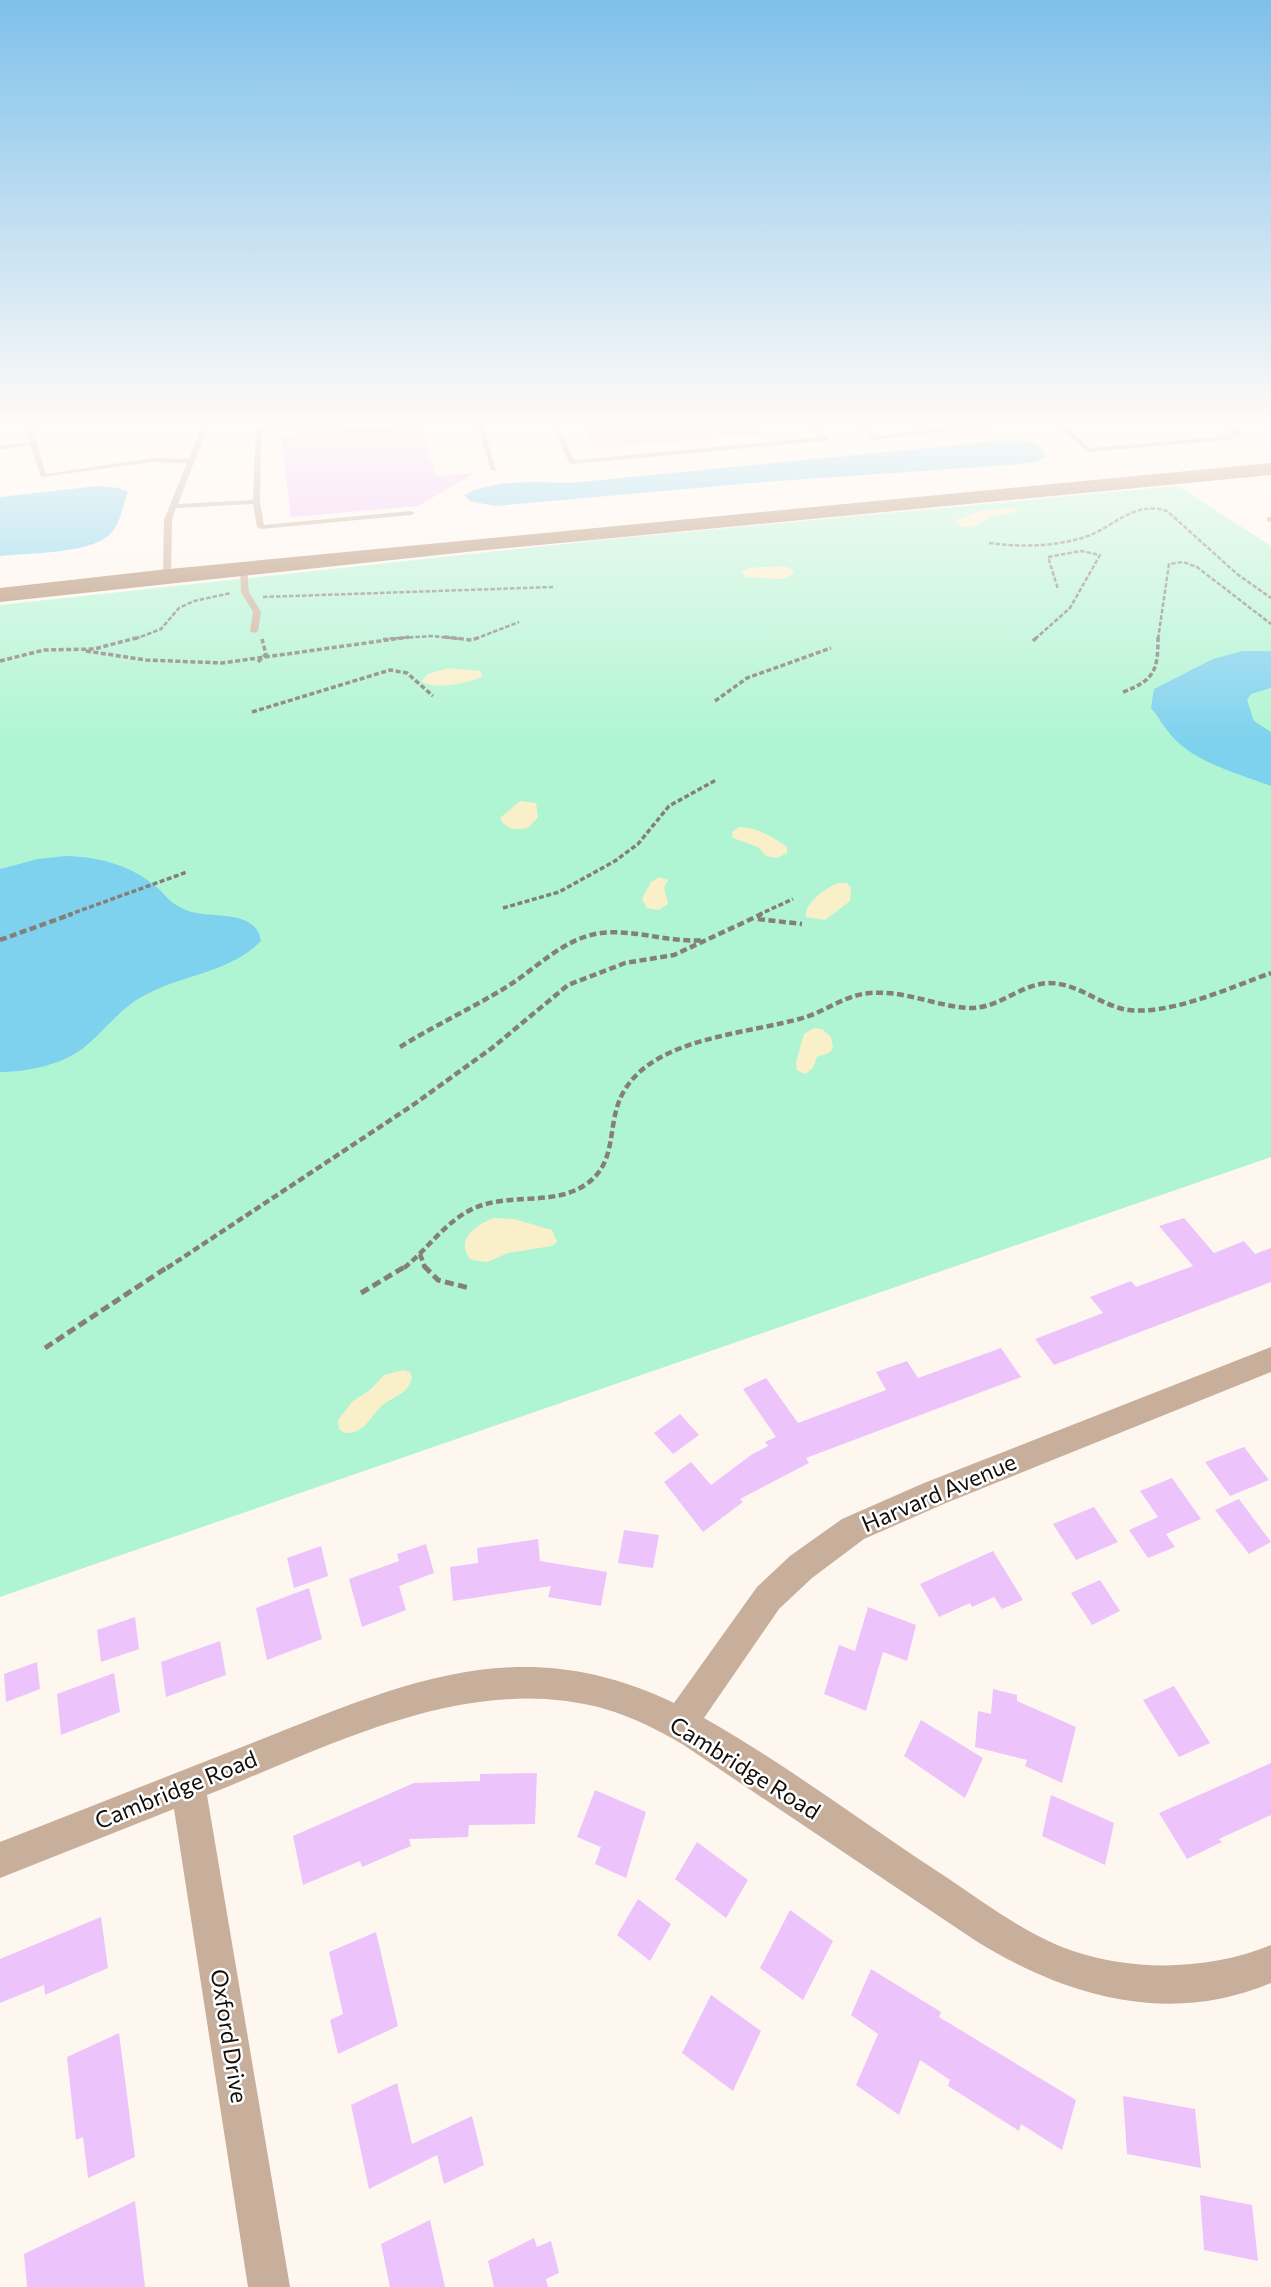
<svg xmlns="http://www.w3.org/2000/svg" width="1271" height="2287" font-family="Commissioner,sans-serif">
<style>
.green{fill:#b0f5d3}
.sand{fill:#f9efc9}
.water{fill:#7fd2ee}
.building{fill:#edc3fc}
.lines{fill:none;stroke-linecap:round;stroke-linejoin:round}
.path-far3{stroke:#847f7a;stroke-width:2.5;stroke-dasharray:4.5 2;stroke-linecap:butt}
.path-far2{stroke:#847f7a;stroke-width:3.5;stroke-dasharray:5 2.5;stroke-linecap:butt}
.path-far1{stroke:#847f7a;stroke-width:4.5;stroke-dasharray:7 3.5;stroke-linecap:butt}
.path{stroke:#847f7a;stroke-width:5;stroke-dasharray:9 4.5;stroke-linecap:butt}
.lane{fill:#c8af9b;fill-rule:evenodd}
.street{fill:#c8af9b;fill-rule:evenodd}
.secondary{fill:#af8b6d;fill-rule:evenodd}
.labels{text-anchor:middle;stroke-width:5;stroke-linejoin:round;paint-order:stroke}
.near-street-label{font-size:23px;fill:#110e0b;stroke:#fff}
</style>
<rect width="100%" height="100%" fill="#fef7ef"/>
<path class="green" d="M1178,486l93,60v611l-1271,440v-992l610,-66z"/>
<path class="sand" d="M1010,508l7,1 1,3 -25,4 -20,11h-12l-8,-6 28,-10z
M781,566l10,2 3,5 -11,6 -38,-2 -4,-5 8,-4z
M448,668l32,3 3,5c-11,7 -52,15 -61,5l6,-7z
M520,801l16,2 2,14 -9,10c-11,4 -24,3 -29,-9z
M739,827c17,0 35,10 48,20v6l-10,5 -11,-2 -8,-9 -25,-9 -1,-6z
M660,877l8,3 -4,7 4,17 -10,6 -11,-2 -5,-9 9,-17z
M838,883h9l4,5 -1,13 -25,19 -19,-3c-2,-14 20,-29 32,-34z
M814,1028l8,1 9,8 2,11 -4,5 -12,4 -4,11 -8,6 -8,-4 -1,-8 8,-28z
M494,1218l20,1 38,11 5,12 -5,4 -44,7 -21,9 -16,-2c-17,-19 5,-36 23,-42z
M403,1370l7,2 2,6c-4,16 -16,17 -28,26 -14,11 -18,30 -39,29l-6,-4 -1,-9 15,-19 17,-11 14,-15z"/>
<path class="water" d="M1007,440l22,2 13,5 3,10 -9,5 -16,2 -256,18 -269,24 -25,-5 -6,-6c33,-17 72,-12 107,-12z
M98,486l21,2 9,4c-5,13 -8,32 -17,41 -18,21 -84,20 -111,23v-59z
M1242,651h29v37l-20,6 -4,6 7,21 17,11v54c-34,-13 -77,-23 -101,-52 -7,-8 -12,-18 -19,-26l3,-19 59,-30z
M66,856c32,1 61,8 87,28 14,11 14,18 33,26 22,10 70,-3 75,31 -31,31 -75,33 -112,52 -26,12 -41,34 -62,52 -21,19 -59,27 -87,27v-203l38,-10z"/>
<path class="building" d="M581,421h179v13l-166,15z
M420,423l16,53 39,-3 -57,33 -127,11 -10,-82z
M1184,1218l30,35 30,-12 11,13 16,-6v34l-217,83 -19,-26 68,-26 -13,-16 41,-16 5,6 57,-21 -34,-40z
M1001,1348l20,29 -215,81 3,5 -69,36 3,3 -40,30 -39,-50 27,-20 20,23 40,-30 17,-9 -3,-4 11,-5 -33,-48 23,-11 32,45 88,-33 -10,-18 31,-11 11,17z
M680,1414l19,21 -26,19 -19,-21z
M1244,1447l25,33 -39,16 -25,-34z
M1172,1478l29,41 -35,15 9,13 -27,11 -19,-28 29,-13 -18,-26z
M1239,1499l32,43 -22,12 -34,-44z
M1094,1507l24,35 -42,18 -23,-36z
M624,1530l35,5 -6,33 -35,-5z
M538,1539l2,22 67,11 -6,34 -53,-9 3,-11 -98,15 -3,-34 28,-4 -1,-15z
M426,1544l8,29 -35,13 7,24 -44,17 -13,-48 50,-18 -2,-7z
M321,1546l7,30 -34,12 -7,-30z
M993,1551l30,49 -21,9 -8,-12 -22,10 -2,-4 -31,14 -19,-33z
M1100,1580l20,31 -28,14 -21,-32z
M309,1588l13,51 -55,21 -11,-52z
M868,1607l48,18 -9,36 -24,-9 -17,59 -42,-17 15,-49 16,6z
M135,1617l4,32 -38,13 -4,-32z
M220,1641l6,34 -60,22 -5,-35z
M37,1662l3,27 -34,13 -2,-28z
M114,1673l6,39 -59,23 -4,-41z
M1174,1686l36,57 -31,14 -36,-57z
M993,1689l24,6v6l59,26 -14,56 -37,-17 2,-6 -52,-13 3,-36 13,3z
M921,1720l62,38 -18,40 -61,-42z
M1271,1763v52l-52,24 3,3 -35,17 -28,-46z
M537,1773l-2,51 -66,1 -1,12 -59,2 2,7 -49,21 -2,-6 -57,24 -10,-49 121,-53 66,-2v-7z
M595,1790l51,22 -20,66 -31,-14 6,-17 -24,-10z
M1051,1795l63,28 -9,42 -63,-29z
M697,1842l51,38 -22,38 -51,-39z
M638,1899l33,25 -21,37 -33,-26z
M790,1910l43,31 -30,59 -43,-32z
M101,1917l7,51 -63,27 -1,-10 -44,18v-44z
M376,1932l22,94 -60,28 -8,-34 13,-6 -14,-62z
M871,1969l70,43 -2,5 137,83 -14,50 -41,-26 -2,7 -71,-45 2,-6 -30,-20 -21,55 -43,-30 22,-51 -27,-19z
M711,1995l50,36 -28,60 -51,-38z
M119,2033l16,124 -47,21 -5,-41 -7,3 -9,-83z
M397,2083l15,61 60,-28 12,49 -40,19 -7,-29 -68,34 -18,-84z
M1123,2096l72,13 6,59 -74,-14z
M1200,2195l52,10 6,56 -54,-11z
M135,2201l10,86h-118l-3,-33z
M430,2220l15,67h-55l-9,-43z
M534,2238l3,9 14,-6 8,32 -13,6 2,8h-54l-6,-26z"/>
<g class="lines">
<path class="path-far3" d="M989,543c32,4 61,4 93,-5 31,-9 50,-38 85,-27l70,63 34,24
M263,597l290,-10
M135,639l26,-10 18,-21 15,-7 37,-8
M383,639l50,-3 28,3
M475,639l44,-17
M1035,639l35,-31 30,-53 -19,-4 -33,6 10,32
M1158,639l11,-75 14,-2 14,5 74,57"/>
<path class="path-far2" d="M444,637l28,3 8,-3
M1033,641l4,-4
M86,651l60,9 76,3 187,-26
M0,661l44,-11 50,-1 46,-12
M258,662l8,-8 -4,-15
M1123,692c32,-12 35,-22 35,-55
M715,701l32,-23 84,-30
M252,712l138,-42 17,3 26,23
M503,908l56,-16 56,-31 23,-17 31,-38 47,-26
M68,915l119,-43
M758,915l35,-16"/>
<path class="path-far1" d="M758,919l44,5
M0,940l72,-26
M400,1047c35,-22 73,-39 108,-61 30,-19 56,-48 93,-53 34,-4 68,10 102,7
M420,1254l5,14
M167,1268l246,-163 79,-57 76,-63 57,-22 49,-8 88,-41
M404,1268c25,-20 43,-49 73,-61 34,-14 76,-1 108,-22 35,-23 20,-62 39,-94 32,-55 127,-57 182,-74 22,-7 39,-22 64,-24 34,-3 65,13 99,15 30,1 51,-24 80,-25 27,0 49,20 74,26 42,9 108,-22 148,-36"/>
<path class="path" d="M424,1266l14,14 31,8
M361,1293l45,-27
M45,1348l124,-82"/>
<path class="lane" d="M0,421h7l-7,2z
M24,421h6l16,53 107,-16 36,1 15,-38h6l-32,83 75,-4 3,-69 14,-5 85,-5 -3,2 -81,7 -10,3 -1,69 4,23 147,-14 4,2 -4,2 -150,14 -4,-2 -4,-23 -77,4 -4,12 -1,55 -4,2 -4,-2 1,-55 23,-57 -34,-1 -112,15 -11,-32 -30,5v-4l29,-4z
M476,421h6l14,50 -5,-1z
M550,421h6l18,39 246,-23 -12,-16h6l14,18 -3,2 -253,23 -3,-2z
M855,421h6l13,15 132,-15h18l-152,19z
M1053,421h7l30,27 138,-12 6,-2 -15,-13h7l16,13 -13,6 -141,12z
M1267,517h4v5l-4,-1z
M240,566l7,2 2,24 12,20 -3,19 -4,2 -4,-2 3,-19 -12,-20z"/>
<path class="street" d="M1271,1347v25l-325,131 -82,36 -52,39 -33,31 -75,109c85,48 163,108 245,161 39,26 79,57 124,72 62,21 137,19 198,-6v38c-102,43 -205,14 -295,-42l-294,-197c-24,-14 -49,-27 -77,-35 -137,-38 -274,37 -398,86l83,492h-42l-74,-478 -174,69v-36c83,-32 165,-65 247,-97 151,-59 269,-118 427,-42l83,-116 33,-31 52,-37 82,-36z"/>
<path class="secondary" d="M1271,463v12l-795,76 -476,51v-14l159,-18z"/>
</g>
<linearGradient id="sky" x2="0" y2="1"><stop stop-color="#7ec0ea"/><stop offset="0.57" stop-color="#fffbf8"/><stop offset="1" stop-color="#fffbf8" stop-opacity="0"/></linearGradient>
<rect width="1271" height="741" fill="url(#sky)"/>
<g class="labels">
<g class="near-street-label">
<text transform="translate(939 1493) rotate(-23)" y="8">Harvard Avenue</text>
<text transform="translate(745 1768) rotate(32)" y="8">Cambridge Road</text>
<text transform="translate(176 1790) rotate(-22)" y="8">Cambridge Road</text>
<text transform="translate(229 2036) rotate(81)" y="8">Oxford Drive</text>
</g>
</g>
</svg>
